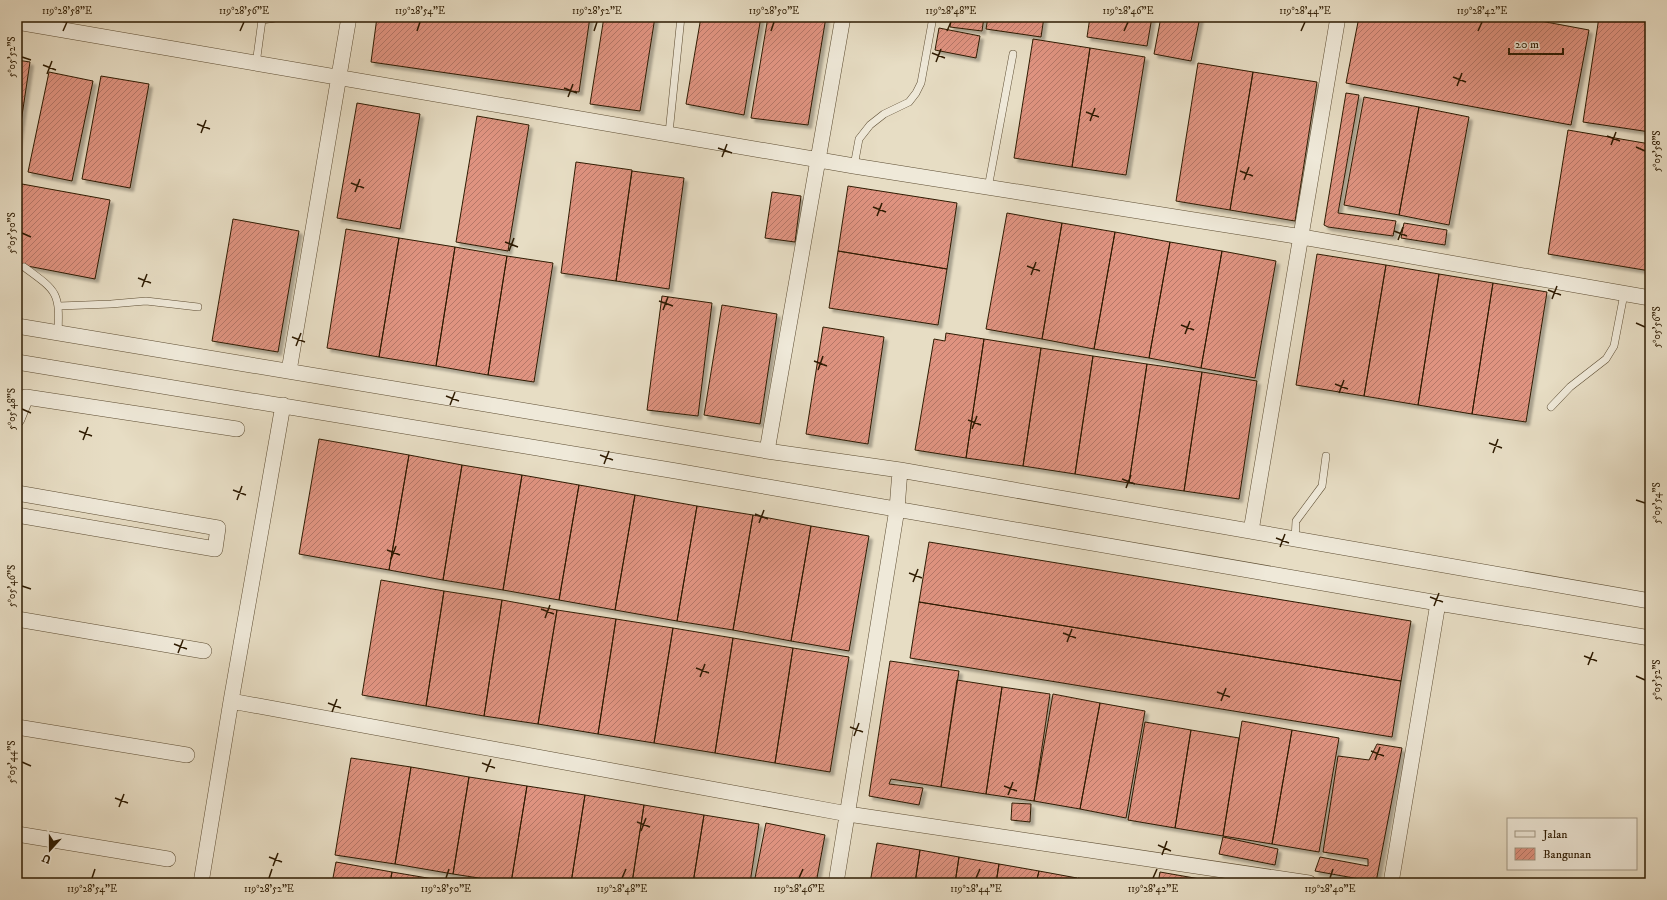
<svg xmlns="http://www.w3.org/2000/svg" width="1667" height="900" font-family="'IM FELL DW Pica',serif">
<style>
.building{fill:url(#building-hatch);stroke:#2e1b02;filter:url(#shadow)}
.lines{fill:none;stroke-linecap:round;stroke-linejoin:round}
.service-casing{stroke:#5c4c32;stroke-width:8}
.minor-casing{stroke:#5c4c32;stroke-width:16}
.service{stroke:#efe9d9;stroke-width:7}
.minor{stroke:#efe9d9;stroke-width:15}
.ticks{fill:none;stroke:#2e1b02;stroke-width:1.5}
.neatline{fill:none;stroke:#2e1b02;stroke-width:1.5}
.ticks-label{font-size:10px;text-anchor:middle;fill:#2e1b02}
</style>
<defs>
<pattern id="building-hatch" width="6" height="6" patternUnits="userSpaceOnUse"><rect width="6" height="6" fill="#df9380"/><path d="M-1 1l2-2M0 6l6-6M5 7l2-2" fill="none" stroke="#b57767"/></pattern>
<filter id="shadow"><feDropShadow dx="3.5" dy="3.5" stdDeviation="1" flood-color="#0004"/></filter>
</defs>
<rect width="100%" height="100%" fill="#e7ddc4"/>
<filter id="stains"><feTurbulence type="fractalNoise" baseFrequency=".005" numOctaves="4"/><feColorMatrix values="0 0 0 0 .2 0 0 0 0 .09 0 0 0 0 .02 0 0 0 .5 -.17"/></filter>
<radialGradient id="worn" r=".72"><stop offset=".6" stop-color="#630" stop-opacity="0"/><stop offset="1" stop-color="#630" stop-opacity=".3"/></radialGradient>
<path class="building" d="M377,17h213l-11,75 -208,-30z
M604,17h51l-15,94 -50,-7z
M701,17h60l-17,98 -58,-11z
M768,17h58l-18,108 -57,-7z
M951,17h33l-2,14 -32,-4z
M988,17h56l-3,20 -55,-8z
M1090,17h62l-5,29 -60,-9z
M1161,17h39l-9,44 -37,-7z
M1359,17h160l70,13 -18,95 -225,-42z
M1599,17h51v115l-67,-10z
M939,28l41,8 -4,22 -41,-8z
M1033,39l57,9 -18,119 -58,-9z
M1090,48l55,9 -19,118 -54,-8z
M17,60l13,2 -13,87z
M1198,63l55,9 -23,138 -54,-9z
M49,72l44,9 -21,100 -44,-9z
M1253,72l64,10 -22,139 -65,-11z
M101,76l48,8 -19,104 -48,-9z
M1346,93l13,2 -21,118 58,8 -3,15 -65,-9 -4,-2z
M1364,97l55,10 -20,108 -55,-10z
M357,103l63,11 -20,115 -63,-11z
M1419,107l50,10 -20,108 -50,-10z
M477,116l52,9 -21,126 -52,-9z
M1568,130l82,14v127l-102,-17z
M576,162l56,8 -16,111 -55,-8z
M632,171l52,7 -15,111 -53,-8z
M22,184l88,16 -15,79 -78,-15v-50z
M848,186l109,17 -10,66 -109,-18z
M772,192l29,4 -6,46 -30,-4z
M1007,213l55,10 -20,116 -56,-10z
M233,219l66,12 -21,121 -66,-11z
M1062,223l53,9 -21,117 -52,-10z
M1404,223l43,7 -2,15 -44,-7z
M346,229l53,9 -20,119 -52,-9z
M1115,232l55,10 -21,116 -55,-9z
M399,238l56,9 -19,119 -57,-9z
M1170,242l52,9 -21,117 -52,-10z
M455,247l52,9 -19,119 -52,-9z
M838,251l109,18 -9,56 -109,-17z
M1222,251l54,10 -21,117 -54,-10z
M1317,254l69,11 -22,131 -68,-11z
M507,256l46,7 -19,119 -46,-7z
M1386,265l53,9 -21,131 -54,-9z
M1439,274l54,9 -21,131 -54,-9z
M1493,283l54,9 -21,130 -54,-8z
M662,296l50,7 -14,113 -51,-6z
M722,305l55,9 -17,110 -56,-9z
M823,327l61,10 -16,107 -62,-10z
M946,333l38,6 -18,119 -51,-8 19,-111 11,2z
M984,339l57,9 -18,118 -57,-8z
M1041,348l52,8 -18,118 -52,-8z
M1093,356l54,8 -18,119 -54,-9z
M1147,364l55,8 -18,119 -55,-8z
M1202,372l55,9 -18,118 -55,-8z
M319,439l90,16 -20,115 -90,-16z
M409,455l53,10 -19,115 -54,-10z
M462,465l60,10 -19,115 -60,-10z
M522,475l57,10 -20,115 -56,-10z
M579,485l56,10 -20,115 -56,-10z
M635,495l62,11 -20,115 -62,-11z
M697,506l56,9 -20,115 -56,-9z
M753,515l58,11 -20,115 -58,-11z
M811,526l58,10 -20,115 -58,-10z
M929,542l482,79 -10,60 -482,-79z
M381,580l63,11 -18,115 -64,-11z
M444,591l58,9 -18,116 -58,-10z
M502,600l55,10 -19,114 -54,-8z
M919,602l482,79 -9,56 -482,-79z
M557,610l59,9 -18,115 -60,-10z
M616,619l57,9 -19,115 -56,-9z
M673,628l60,10 -18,115 -61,-10z
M733,638l60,10 -18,115 -60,-10z
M793,648l56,9 -19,115 -55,-9z
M890,661l69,10 -18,116 -50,-8 -2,5 34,4 -4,17 -50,-9z
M957,680l45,7 -16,107 -45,-7z
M1002,687l48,7 -16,107 -48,-7z
M1053,694l47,9 -20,106 -46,-8z
M1100,703l45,8 -19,107 -46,-9z
M1242,721l50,9 -20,114 -49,-8z
M1145,722l46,8 -16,98 -47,-8z
M1191,730l48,8 -16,98 -48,-8z
M1292,730l47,8 -20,114 -47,-8z
M1377,744l25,4 -26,134 -61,-11 5,-14 48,9v-7l-45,-7 15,-96 31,4z
M351,758l60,9 -16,97 -60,-9z
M411,767l58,10 -16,97 -58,-10z
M469,777l58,9 -16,97 -58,-9z
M527,786l58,9 -14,88h-60z
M585,795l59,10 -12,78h-61z
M1012,803l19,1 -1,18 -19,-2z
M644,805l60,10 -11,68h-61z
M704,815l55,9 -9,59h-57z
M766,823l59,12 -9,48h-62z
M1223,837l55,12 -3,16 -56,-11z
M877,843l43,7 -5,33h-45z
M920,850l39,7 -4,26h-40z
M959,857l40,7 -3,19h-41z
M336,862l56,10 -2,11h-58z
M999,864l40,7 -3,12h-40z
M1039,871l38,7 -1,5h-40z
M392,872l59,10v1h-61z
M1160,872l40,7 -1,4h-41z
M1078,878l27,5h-27z"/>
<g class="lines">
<g class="service-casing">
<path id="service" d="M262,20l20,-3
M256,64l6,-44 -6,-3
M669,133l12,-116
M854,166l5,-27 11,-14 14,-11 25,-12 7,-9 5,-10 12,-66
M988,188l25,-134
M24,267c33,24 36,25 34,66
M59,306l52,-2 35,-3 52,6
M1551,407l19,-20 36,-28 8,-13 10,-52
M1295,540l1,-19 26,-35 4,-30"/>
</g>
<g class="minor-casing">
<path id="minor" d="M17,22l837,144 448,71 348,61
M17,326l750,125 133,19 750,131
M17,362l659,109 762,132 212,35
M289,371l60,-354
M17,419l9,-22 211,32
M767,451l76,-434
M17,493l201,35 -3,21 -198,-34
M1251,531l87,-514
M17,619l187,32
M231,701l617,113 461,69
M17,727l170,28
M17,834l151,25
M201,883l30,-182 52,-296
M836,883l61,-374 3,-39
M1391,883l47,-280"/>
</g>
<use href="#service" class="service"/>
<use href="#minor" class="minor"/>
</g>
<path class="ticks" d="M63,31l4,-9M240,31l4,-9M417,31l3,-9M594,31l3,-9M771,31l3,-9M947,31l4,-9M1124,31l4,-9M1301,31l4,-9M1478,31l4,-9M932,53l13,5M22,57l9,3M936,62l5,-13M43,65l13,5M47,74l5,-13M1453,77l13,5M1457,86l5,-13M564,88l13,5M568,97l5,-13M1086,112l13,5M1090,121l5,-13M197,124l13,5M201,133l5,-13M1607,136l13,5M1611,145l5,-13M1636,147l9,4M718,148l14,5M722,157l5,-13M1240,171l13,5M1244,180l5,-13M351,183l13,5M355,192l5,-13M873,207l13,5M877,216l5,-13M1394,231l13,5M22,233l9,4M1398,240l5,-13M505,242l13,5M509,251l5,-13M1027,266l13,5M1031,275l5,-13M138,278l13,5M142,287l5,-13M1548,290l13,5M1552,299l5,-13M659,301l14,5M663,310l5,-13M1636,323l9,4M1181,325l13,5M1185,334l5,-13M292,337l13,5M296,346l5,-13M814,361l13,5M818,370l5,-14M1335,384l13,5M1339,393l5,-13M446,396l13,5M450,405l5,-13M22,409l9,4M968,420l13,5M972,429l5,-13M79,431l13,5M83,440l5,-13M1489,443l13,5M1493,453l5,-14M600,455l13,5M604,464l5,-13M1122,479l13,5M1126,488l5,-13M233,490l13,5M237,500l5,-14M1636,500l9,3M755,514l13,5M759,523l5,-13M1276,538l13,5M1280,547l5,-13M387,550l13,5M391,559l5,-13M909,573l13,5M913,582l5,-13M22,586l9,3M1430,597l13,5M1434,606l5,-13M541,609l13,5M545,618l5,-13M1063,633l13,5M1067,642l5,-13M174,644l13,5M178,653l5,-13M1584,656l13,5M1588,665l5,-13M696,668l13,5M1636,676l9,4M700,677l5,-13M1217,692l13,5M1221,701l5,-13M328,703l13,5M332,712l5,-13M850,727l13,5M854,736l5,-13M1371,751l13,5M1375,760l5,-13M22,762l9,4M482,763l13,5M486,772l5,-13M1004,786l13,5M1008,795l5,-13M115,798l13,5M119,807l5,-13M637,822l13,5M641,831l5,-13M1158,845l13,6M1162,855l5,-14M269,857l13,5M273,866l5,-13M92,878l3,-9M269,878l3,-9M446,878l3,-9M622,878l4,-9M799,878l4,-9M976,878l4,-9M1153,878l4,-9M1330,878l3,-9"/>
<rect width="1667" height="900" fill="none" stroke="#e7ddc4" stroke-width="44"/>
<rect x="1507" y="818" width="130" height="52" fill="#efe9d9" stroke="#a29783"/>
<rect x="1515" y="831" width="20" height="6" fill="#efe9d9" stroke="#a29783"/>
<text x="1543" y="838" font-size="12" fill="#2e1b02">Jalan</text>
<rect x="1515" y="848" width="20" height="12" fill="url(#building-hatch)" stroke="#a29783"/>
<text x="1543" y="858" font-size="12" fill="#2e1b02">Bangunan</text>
<g transform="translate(50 850) rotate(201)" stroke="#efe9d9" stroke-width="3" paint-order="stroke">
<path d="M0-3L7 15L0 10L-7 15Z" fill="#2e1b02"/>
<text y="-6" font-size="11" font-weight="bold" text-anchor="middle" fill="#2e1b02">U</text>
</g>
<path d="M1509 48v6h54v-6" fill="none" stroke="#2e1b02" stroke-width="2"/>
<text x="1515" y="48" font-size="12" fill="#2e1b02" stroke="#efe9d9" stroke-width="3" paint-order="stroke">20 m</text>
<rect x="22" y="22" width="1623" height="856" class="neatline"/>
<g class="ticks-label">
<text x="67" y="14">119°28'58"E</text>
<text x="244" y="14">119°28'56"E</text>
<text x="420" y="14">119°28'54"E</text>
<text x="597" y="14">119°28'52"E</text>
<text x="774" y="14">119°28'50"E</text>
<text x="951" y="14">119°28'48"E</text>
<text x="1128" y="14">119°28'46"E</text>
<text x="1305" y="14">119°28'44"E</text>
<text x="1482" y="14">119°28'42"E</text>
<text transform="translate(11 57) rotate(-90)" y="4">5°05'52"S</text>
<text transform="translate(1656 151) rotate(-90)" y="4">5°05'58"S</text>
<text transform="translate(11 233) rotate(-90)" y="4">5°05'50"S</text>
<text transform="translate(1656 327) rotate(-90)" y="4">5°05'56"S</text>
<text transform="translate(11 409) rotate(-90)" y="4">5°05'48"S</text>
<text transform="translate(1656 503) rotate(-90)" y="4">5°05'54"S</text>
<text transform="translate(11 586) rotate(-90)" y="4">5°05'46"S</text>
<text transform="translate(1656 680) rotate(-90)" y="4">5°05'52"S</text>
<text transform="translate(11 762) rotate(-90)" y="4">5°05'44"S</text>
<text x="92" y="892">119°28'54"E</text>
<text x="269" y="892">119°28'52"E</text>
<text x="446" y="892">119°28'50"E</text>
<text x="622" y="892">119°28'48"E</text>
<text x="799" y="892">119°28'46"E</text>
<text x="976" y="892">119°28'44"E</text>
<text x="1153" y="892">119°28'42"E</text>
<text x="1330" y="892">119°28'40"E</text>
</g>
<rect width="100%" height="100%" filter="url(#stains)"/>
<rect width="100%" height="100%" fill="url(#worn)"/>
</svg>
